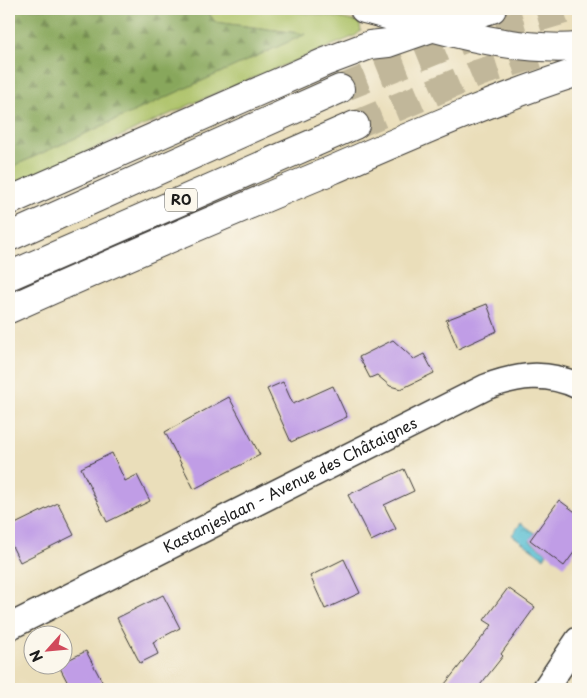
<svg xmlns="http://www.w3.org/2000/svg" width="587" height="698" font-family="'Playpen Sans',sans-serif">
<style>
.grass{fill:#abc166;stroke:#646e41}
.forest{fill:url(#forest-firs);stroke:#52623c}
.water{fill:url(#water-ripples);stroke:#386c77}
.building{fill:#c09de6}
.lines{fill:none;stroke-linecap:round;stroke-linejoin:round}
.highway-tunnel{stroke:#c1b79a;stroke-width:28;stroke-dasharray:28 14;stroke-linecap:butt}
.minor-casing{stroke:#3b3934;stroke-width:28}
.major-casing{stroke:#3b3934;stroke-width:30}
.highway-casing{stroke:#3b3934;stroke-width:30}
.minor{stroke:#fff;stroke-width:25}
.major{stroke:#fff;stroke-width:28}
.highway{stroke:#fff;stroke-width:28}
.labels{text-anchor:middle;stroke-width:4.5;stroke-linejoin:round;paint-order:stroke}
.shield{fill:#fbf7ec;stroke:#5f5e5a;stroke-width:1}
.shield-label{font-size:14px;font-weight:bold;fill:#1c1c1c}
.street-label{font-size:15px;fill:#1c1c1c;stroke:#fbf7ec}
</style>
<defs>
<pattern id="forest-firs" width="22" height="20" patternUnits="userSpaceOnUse" patternTransform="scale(1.25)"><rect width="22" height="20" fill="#88a75b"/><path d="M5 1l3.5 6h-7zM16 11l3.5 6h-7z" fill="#6e874a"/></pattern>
<pattern id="water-ripples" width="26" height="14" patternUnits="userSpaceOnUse" patternTransform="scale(1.25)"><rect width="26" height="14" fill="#55bdd2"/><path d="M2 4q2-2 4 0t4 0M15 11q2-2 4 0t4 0" fill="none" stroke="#4699aa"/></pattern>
</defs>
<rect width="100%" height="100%" fill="#fbf7ec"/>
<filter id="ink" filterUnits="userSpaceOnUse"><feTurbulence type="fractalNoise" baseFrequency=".02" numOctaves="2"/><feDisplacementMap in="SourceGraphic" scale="10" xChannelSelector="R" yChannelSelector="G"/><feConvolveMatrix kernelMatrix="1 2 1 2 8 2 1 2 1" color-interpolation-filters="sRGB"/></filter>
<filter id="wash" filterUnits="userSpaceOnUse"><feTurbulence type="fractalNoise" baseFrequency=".0096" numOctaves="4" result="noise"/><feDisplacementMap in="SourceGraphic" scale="20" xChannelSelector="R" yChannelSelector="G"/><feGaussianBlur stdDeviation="1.12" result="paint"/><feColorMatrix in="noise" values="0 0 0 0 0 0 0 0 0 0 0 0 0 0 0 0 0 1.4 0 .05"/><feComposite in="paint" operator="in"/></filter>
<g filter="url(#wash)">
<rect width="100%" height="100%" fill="#eadeba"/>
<path class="grass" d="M206,9l84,2 39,5 29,6 2,3 1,6 -6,5 -141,58 -205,93v-19l296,-134 -90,-12z"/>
<path class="forest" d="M27,9h179l9,13 91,12 -297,134v-158z"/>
<path class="water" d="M521,523l14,10 -5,8 17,12 -3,5 -32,-23z"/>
<g id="blocks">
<path class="building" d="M487,304l10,27 -39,18 -12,-29z
M393,340l21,19 10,-5 10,19 -33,16 -11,-3 -13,-11 -7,3 -11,-21z
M283,382l10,22 40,-18 14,31 -56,25 -24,-53z
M229,397l31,58 -66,34 -29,-57z
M112,453l13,28 12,-6 13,26 -43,21 -26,-54z
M404,469l10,22 -30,14 12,24 -25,12 -23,-46z
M559,500l19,14v33l-14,19 -34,-26z
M58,503l16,32 -54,27 -11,-22v-13z
M344,559l16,34 -35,16 -15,-33z
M508,588l27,19 -34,47 2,2 -26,33h-36l51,-64 -8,-5z
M163,595l17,33 -27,14 5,12 -18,9 -23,-45z
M86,651l20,38h-35l-12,-23h3v-3z"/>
</g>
</g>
<g filter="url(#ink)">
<use href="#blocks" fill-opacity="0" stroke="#3b3934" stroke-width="1"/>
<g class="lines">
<path class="highway-tunnel" d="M340,89l122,-49 106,-31
M355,125l124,-52 80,-25"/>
<g class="minor-casing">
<g id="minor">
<path id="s1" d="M9,627l477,-240c32,-12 60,-16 92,-1"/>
<path d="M545,689l33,-49"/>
</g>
</g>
<g class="major-casing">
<path id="major" d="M364,9c70,18 141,43 214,38
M434,27l58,-18"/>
</g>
<g class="highway-casing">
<path id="highway" d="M9,201l316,-139 45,-17 18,-2 46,-16
M9,237l331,-148
M9,276l346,-151
M9,309c107,-48 215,-94 323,-139 81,-35 162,-71 246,-98"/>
</g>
<use href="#minor" class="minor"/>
<use href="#major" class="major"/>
<use href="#highway" class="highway"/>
</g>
</g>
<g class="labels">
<rect class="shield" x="165" y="188.5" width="32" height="23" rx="4"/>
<g class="shield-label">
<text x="181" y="205">R0</text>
</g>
<g class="street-label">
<text dy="5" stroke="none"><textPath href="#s1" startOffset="315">Kastanjeslaan - Avenue des Châtaignes</textPath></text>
</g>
</g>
<rect width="587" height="698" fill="none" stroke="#fbf7ec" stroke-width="30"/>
<g transform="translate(48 650) rotate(243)"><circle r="24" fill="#fbf7ec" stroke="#a29f99"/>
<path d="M0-4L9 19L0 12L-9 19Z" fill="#d1495b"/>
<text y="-8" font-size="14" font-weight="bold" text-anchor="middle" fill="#1c1c1c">N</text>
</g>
</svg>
